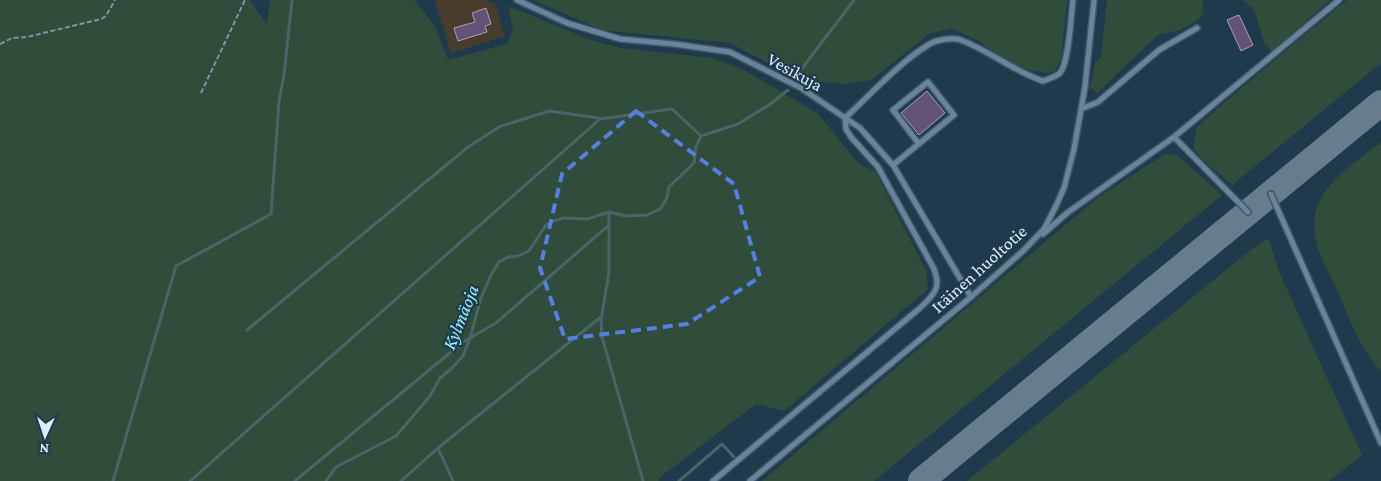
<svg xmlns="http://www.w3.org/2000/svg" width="1381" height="481" font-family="'Crimson Pro',serif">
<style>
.industrial{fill:#483d2d}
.green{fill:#304d3c}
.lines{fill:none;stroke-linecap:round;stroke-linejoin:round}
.stream{stroke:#4a6468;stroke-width:3}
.taxiway{stroke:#677c8d;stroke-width:26}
.building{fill:#625377;stroke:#aa9ebd}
.lane-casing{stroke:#3f5666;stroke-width:8}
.path{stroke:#7f93a3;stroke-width:2;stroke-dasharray:5 2.5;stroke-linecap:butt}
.lane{stroke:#68849a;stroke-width:5}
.marked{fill:none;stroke:#577ee2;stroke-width:4;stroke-dasharray:10 6;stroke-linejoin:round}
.labels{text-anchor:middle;stroke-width:4.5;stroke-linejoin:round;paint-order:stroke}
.street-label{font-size:18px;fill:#deedf9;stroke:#203a4d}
.water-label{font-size:19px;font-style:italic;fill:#98f5f8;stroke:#203a4d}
</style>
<rect width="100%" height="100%" fill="#203a4d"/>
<path class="industrial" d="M435,0h51l9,4 10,32 -54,17z"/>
<path class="green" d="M0,0h250l17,25 3,-25h144l21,26 13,34 59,-16 6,-15 -5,-23 83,34 30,8 91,10 30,11 75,44 43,52 15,6 51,100 2,18 -144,122 -28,-7 -97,74v3h-659z
M533,0h534l-6,59 -6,12 -9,2 -17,-3 -25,-10 -25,-19 -28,-13 -22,6 -58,46 -25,4 -45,-4 -71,-37 -128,-13z
M1107,0h95l2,11 -3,7 -21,12 -22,5 -61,58 -7,-5 5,-26 6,-5z
M1243,0h87l-58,51 -8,-8 -10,-34z
M1347,0h34v63l-149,122 -29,-25 -9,-11v-8l3,-14 23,-21z
M1381,142v229c-21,-22 -32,-54 -44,-81 -6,-13 -14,-27 -19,-42 -3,-10 -5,-23 -3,-34 6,-30 43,-54 66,-72z
M1165,154l12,1 45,40 -348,286h-112l334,-282z
M1265,240h4l11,34 82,181 -33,26h-362l286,-233z"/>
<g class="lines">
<path class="stream" d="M794,79l60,-79
M609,212v60l-8,49 1,16 41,144
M247,330l221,-183 31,-20 50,-16 50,7
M113,481l63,-215 95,-52 8,-113 5,-26 8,-75
M190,481l410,-362 72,-10 29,27
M295,481l168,-139 33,-19 113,-98
M326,481l10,-14 60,-31 34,-40 10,-18 12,-10 11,-12 7,-18 11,-40 10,-23 8,-13 9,-5 10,-1 11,-5 17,-26 8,-4 10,-3 23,1 22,-7 17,4 21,-1 13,-6 7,-11 2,-11 25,-24 2,-16 5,-11 37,-12 31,-19 19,-15
M401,481l37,-33
M453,481l-15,-33 164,-132
M679,481l43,-37 12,13"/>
<path class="taxiway" d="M921,481l460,-378"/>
</g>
<path class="building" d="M486,8l5,16 -6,2 2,6 -29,9 -4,-13 21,-6 -3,-9z
M1239,15l14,30 -12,6 -14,-31z
M927,91l18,22 -26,22 -18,-22z"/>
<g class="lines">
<g class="lane-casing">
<path id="lane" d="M517,0l50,23 53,16 54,5 56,8 71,36 59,40 33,37 78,132
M1081,109l17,-7 61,-52 38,-22
M845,118c24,-22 55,-56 83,-73 7,-5 24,-8 33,-5 29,11 52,31 82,41 5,-2 13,-4 17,-8 9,-10 11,-58 13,-73
M1174,137l74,75
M893,165l61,-50 -26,-33 -35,28 26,34
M1271,194l110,249
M1043,234l24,-21 107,-76 165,-137
M713,481l207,-173c15,-14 22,-21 13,-41l-55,-100 -27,-30 -5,-8 -1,-11
M750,481l221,-184 52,-46 21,-22 12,-23 8,-18 10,-39 11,-62 9,-87"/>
</g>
<path class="path" d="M0,44l12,-6 15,-1 74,-18 5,-3 9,-16
M201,93l44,-93"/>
<use href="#lane" class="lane"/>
</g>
<path class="marked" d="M636,111l98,73 26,93 -73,47 -122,15 -25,-71 22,-94z"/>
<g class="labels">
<g class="street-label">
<text transform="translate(795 72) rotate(29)" y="6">Vesikuja</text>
<text transform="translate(979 269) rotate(-42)" y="6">Itäinen huoltotie</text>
</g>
<g class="water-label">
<text transform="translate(460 317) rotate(-68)" y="7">Kylmäoja</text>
</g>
</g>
<g transform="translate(45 436) rotate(183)" stroke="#203a4d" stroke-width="4" paint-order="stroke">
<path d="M0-4L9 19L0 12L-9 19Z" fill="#deedf9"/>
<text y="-8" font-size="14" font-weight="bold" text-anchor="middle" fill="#deedf9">N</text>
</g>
</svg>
